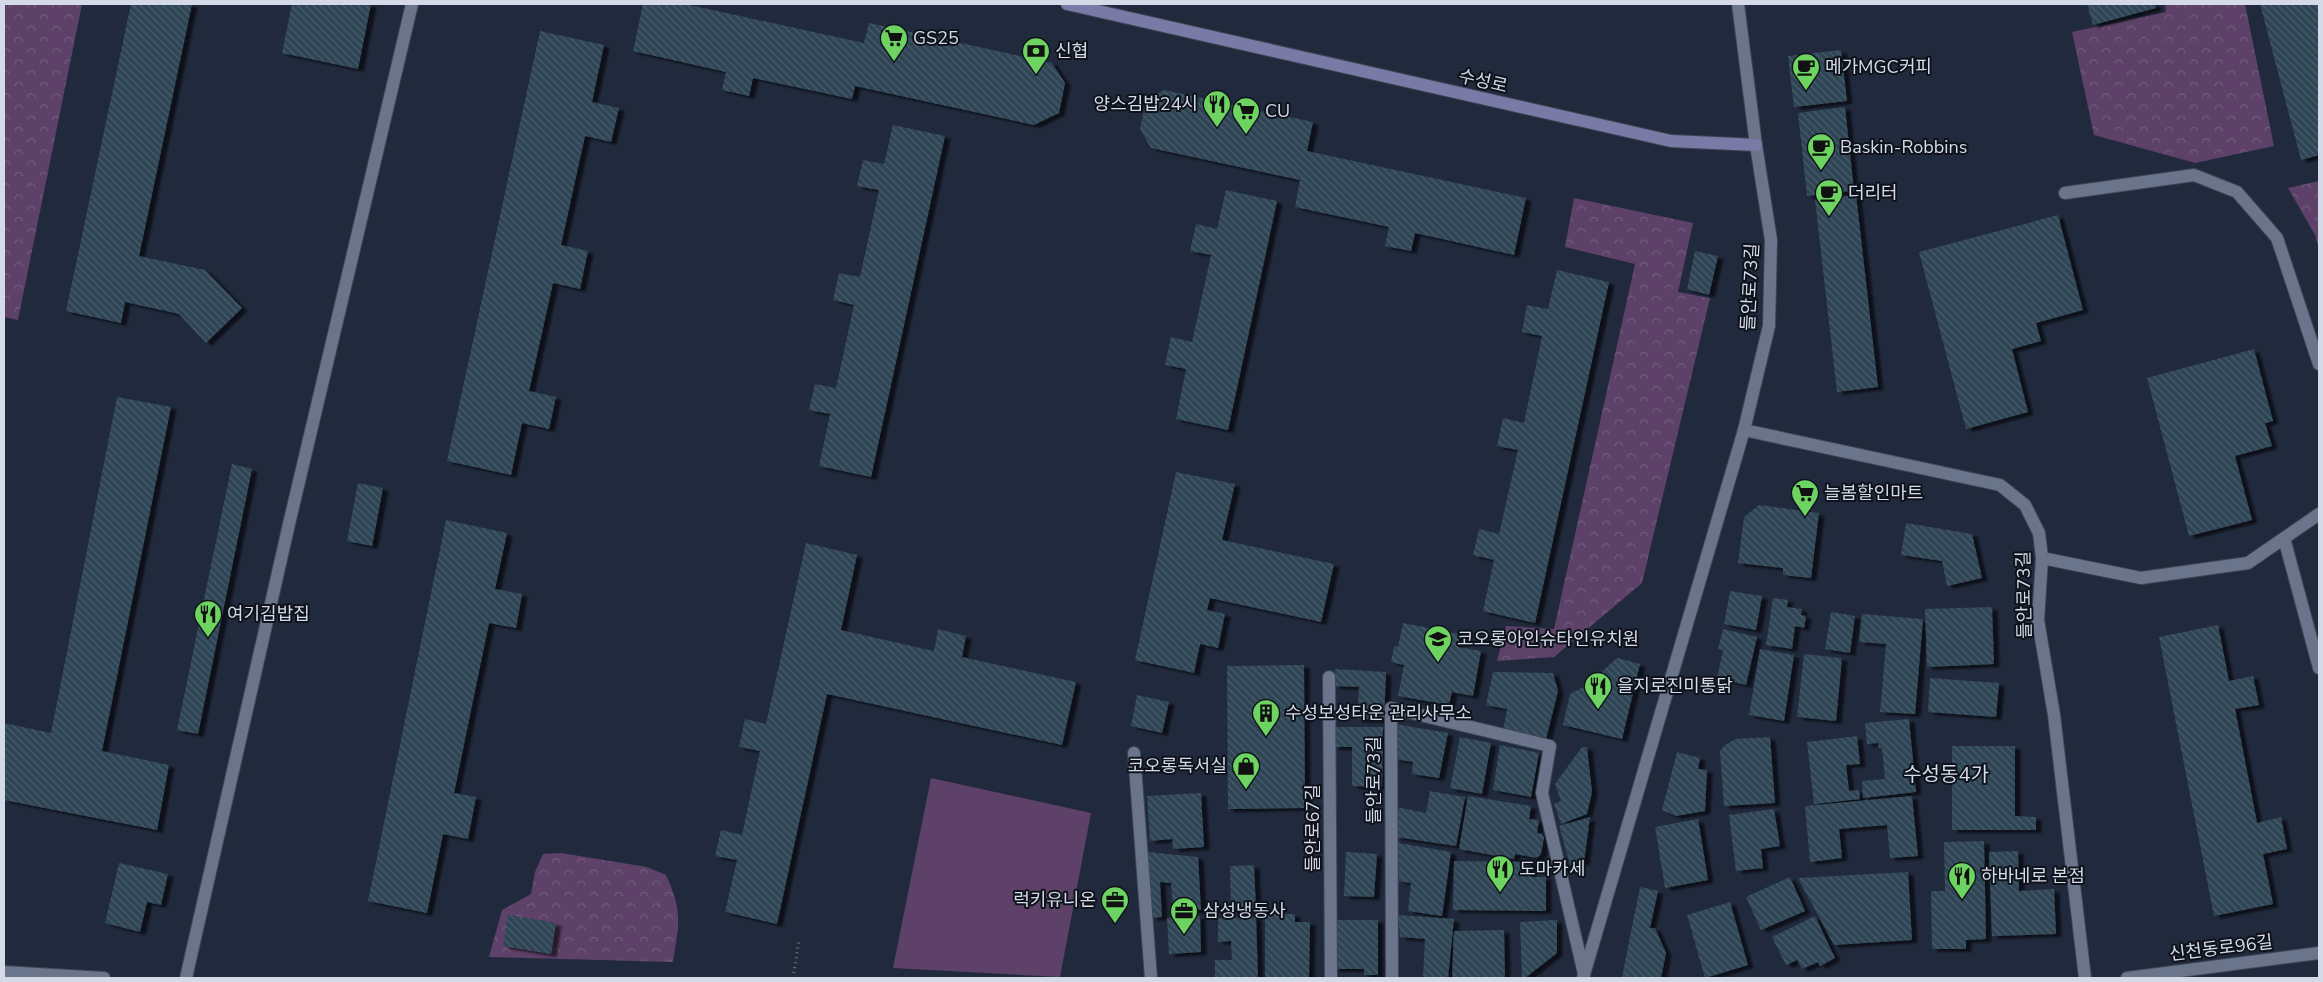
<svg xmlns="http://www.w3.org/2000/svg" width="2323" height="982" font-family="'Nunito Sans','Noto Sans KR',sans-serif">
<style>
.grass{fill:#5d4168}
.park{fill:url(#park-crowns)}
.building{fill:url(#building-back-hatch);filter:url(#shadow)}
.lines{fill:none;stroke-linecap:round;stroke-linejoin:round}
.service-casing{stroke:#3f4656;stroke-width:14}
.minor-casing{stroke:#3f4656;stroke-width:14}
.tertiary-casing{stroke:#3f4656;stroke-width:14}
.secondary-casing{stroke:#3f4656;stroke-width:14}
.path{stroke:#6e7586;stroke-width:3;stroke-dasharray:1 4;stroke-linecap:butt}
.service{stroke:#6a748b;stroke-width:12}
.minor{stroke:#6a748b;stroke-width:12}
.tertiary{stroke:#6a748b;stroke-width:12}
.secondary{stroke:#797ba6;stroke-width:12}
.labels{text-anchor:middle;stroke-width:4;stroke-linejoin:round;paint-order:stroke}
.poi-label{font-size:18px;fill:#d4dae7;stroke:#0e121b;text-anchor:start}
.street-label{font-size:18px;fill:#d4dae7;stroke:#0e121b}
.quarter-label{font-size:20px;fill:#d4dae7;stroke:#0e121b}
</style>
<defs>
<pattern id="park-crowns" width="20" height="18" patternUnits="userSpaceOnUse" patternTransform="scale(1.25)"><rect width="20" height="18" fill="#5d4168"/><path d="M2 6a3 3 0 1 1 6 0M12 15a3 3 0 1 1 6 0" fill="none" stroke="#735c7e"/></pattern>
<pattern id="building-back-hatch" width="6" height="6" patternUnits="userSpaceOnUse" patternTransform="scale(1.25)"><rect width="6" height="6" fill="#2e4454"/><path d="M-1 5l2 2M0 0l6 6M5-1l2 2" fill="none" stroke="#4b5e6d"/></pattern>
<filter id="shadow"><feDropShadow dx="5.5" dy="3" stdDeviation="1" flood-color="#0009"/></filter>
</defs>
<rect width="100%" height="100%" fill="#21293d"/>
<path class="grass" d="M931,778l160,35 -31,164 -167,-9z"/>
<path class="park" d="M4,4h78l-64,316 -14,-3z
M2165,4h80l29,142 -79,17 -101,-28 -22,-103 94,-20z
M2319,181v68l-4,-14 -27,-47z
M1574,198l119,25 -15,69 32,6 -68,285 -88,74 -57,4 9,-35 48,3 81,-365 -70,-17z
M561,853l86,14 19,8c17,37 13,48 7,87l-184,-5 13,-47 29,-16 4,-22 8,-18z"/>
<path class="building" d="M131,4h61l-53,252 66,14 37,38 -36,35 -27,-29 -54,-12 -4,21 -55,-12z
M292,4h79l-13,65 -76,-16z
M643,4h42l179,39 5,-20 183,40 13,20 -6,30 -25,12 -179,-39 -3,13 -99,-21 -4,18 -27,-6 4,-18 -93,-21z
M2087,4h68l1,4 -63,17z
M2260,4h59v151l-18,5z
M540,31l64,14 -12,57 27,6 -8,34 -26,-6 -24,109 27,6 -8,38 -27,-6 -24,108 27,6 -7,32 -27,-6 -11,52 -64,-14z
M1841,50l6,51 -53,6 -6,-51z
M1164,90l149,32 -6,29 219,47 -12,57 -99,-22 -4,18 -26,-5 4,-19 -94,-20 5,-27 -149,-32 -11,-19 6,-29z
M1845,107l9,84 -47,5 -9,-83z
M893,125l52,11 -74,341 -52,-11 11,-52 -21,-4 6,-26 21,4 18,-83 -21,-5 6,-27 21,4 19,-87 -22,-4 6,-26 21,4z
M1226,190l51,11 -49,229 -52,-11 10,-50 -21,-4 6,-28 21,5 19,-87 -21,-4 6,-27 21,5z
M1856,195l22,192 -41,5 -22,-192z
M2058,215l25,95 -47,13 5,18 -29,8 16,63 -62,17 -47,-177z
M1695,251l23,5 -9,39 -22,-6z
M1557,270l52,12 -74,341 -52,-12 11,-51 -21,-5 6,-26 20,5 19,-84 -21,-4 6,-28 21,5 18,-87 -20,-4 5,-27 21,4z
M2254,349l19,72 -8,2 7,23 -37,10 17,64 -63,16 -42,-158z
M117,397l54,10 -69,344 67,14 -12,65 -153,-30v-77l47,10z
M232,464l20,5 -54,265 -21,-4z
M1176,472l59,12 -13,56 112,24 -13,58 -111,-24 -3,12 18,4 -7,34 -18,-4 -6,29 -59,-13z
M358,483l25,5 -11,58 -25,-5z
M1759,505l60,8 -8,65 -28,-3v-7l-45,-5 6,-46z
M446,520l61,13 -12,56 27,5 -6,34 -27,-5 -35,170 22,4 -8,42 -25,-5 -16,79 -59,-12z
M1906,523l66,11 10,44 -35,8 -5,-25 -41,-6z
M806,543l51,12 -16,75 93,21 4,-22 28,7 -4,21 114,25 -14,63 -235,-51 -50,230 -52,-12 12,-52 -22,-4 6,-26 21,5 18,-84 -21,-4 6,-28 21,5z
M1730,591l32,5 -6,34 -32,-6z
M1773,598l15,2 -1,7 15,2 -1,6 5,1 -2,12 -9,-2 -3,23 -26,-4z
M1992,607l2,57 -67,3 -2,-58z
M1831,612l24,4 -5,37 -25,-4z
M1862,614l61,5 -8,95 -35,-2 6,-68 -27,-2z
M1403,623l57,11 -2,13 23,4 -8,45 -21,-4 -3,13 -51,-9 6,-31 -13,-3 3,-16 4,1z
M2218,625l11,56 24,-5 6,29 -24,4 22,114 24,-6 6,32 -24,5 10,50 -59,12 -55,-279z
M1723,629l34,8 -11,48 -29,-7 6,-28 -5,-1z
M1760,649l34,6 -10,66 -35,-6z
M1804,654l38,4 -6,63 -39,-4z
M1617,658l23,6 -18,75 -59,-14 7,-31 17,-9z
M1304,665l1,143 -77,1 -1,-143z
M1335,669l51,3 -2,48 -27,-1 2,-32 -25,-1z
M1493,672l60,1 5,18 -12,48 -43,-8 4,-22 -21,-4z
M1930,678l69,5 -3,34 -68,-5z
M1137,695l32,7 -7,31 -31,-7z
M1909,719l7,73 -53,6 -1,-17 23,-2 -3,-31h-3l-1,-5 -11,1 -2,-21z
M1395,724l53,9 -9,45 -27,-4 1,-12 -18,-3z
M1334,727h49l-1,60 -30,-1v-39h-18z
M1857,736l3,28 -14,1 3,26 10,-1 1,9 -46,5 -7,-62z
M1460,737l31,6 -9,51 -32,-6z
M1770,737l5,66 -51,3 -4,-55 4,-5 11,-7z
M1500,745l39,8 -8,44 -38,-7z
M1952,746h63v70l21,1v13h-84z
M1582,747h5l5,45 -5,22 -26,10 -7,-20 7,-3 -6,-17z
M1677,752l23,6 -2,11 9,1 -2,41 -29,5 -14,-6z
M1430,791l35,6 -9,49 -60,-9v-30l30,6z
M1201,793l3,54 -31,2 -1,-10 -22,2 -3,-45z
M1468,796l63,10 -2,13 10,1 -2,13 5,1 2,4 -3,16 -4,4 -22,-4 -1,5 -55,-10z
M1912,796l6,60 -28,2 -3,-33 -48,4 3,29 -32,4 -5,-56z
M1774,809l6,37 -19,3 2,19 -27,3 -7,-56z
M1590,817l-6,45 -14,3 -11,-39z
M1698,819l10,61 -43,8 -10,-61z
M1984,841l2,98 -20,1v9h-34l-1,-58h14l-1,-49z
M1398,843l53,9 -9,64 -34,-5 3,-28 -12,-2z
M2018,851l1,40 35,-2 2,45 -64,2 -3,-84z
M1147,852l51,5 3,53 -28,1 -2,-28 -11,-1 2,35 -10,1z
M1346,852l31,2 -3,43 -30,-1z
M1454,861l77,1v15h15v34l-93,-1z
M119,863l49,11 -7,31 -14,-3 -7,30 -35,-9z
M1254,865l2,45h-25l-1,-44z
M1908,872l4,68 -78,5 -36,-67z
M1790,877l15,34 -44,19 -15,-33z
M1640,887l18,4 -8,37h5l11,25 -5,25 -39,-1z
M1730,902l18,63 -43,13 -18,-63z
M1265,914h30v8h15l-1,56h-44z
M508,915l48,8 -5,31 -48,-8z
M1398,915l56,4 -6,59h-25l2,-39 -25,-2z
M1200,916l1,36 -32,2 -2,-36z
M1815,916l20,42 -15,8 -2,-4 -16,7 -5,-9 -11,5 -14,-28z
M1256,917l2,61h-43v-18h17l-1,-19 -13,1v-24z
M1333,920h45v55h-14v-6h-30z
M1557,920v33l-32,25h-3l-2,-56z
M1504,930l1,48h-53l2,-47z"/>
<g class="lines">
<g class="service-casing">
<path id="service" d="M2065,193l129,-18 43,17 40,46 42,126
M2284,538l35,130
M2042,558l99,20 107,-15 71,-49
M1329,677l2,301
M1134,753l17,225
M1392,978l-1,-270 159,38 -8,47 42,181"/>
</g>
<g class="minor-casing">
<path id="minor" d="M1744,430l256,55 25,20 14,28 3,25 -4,62 16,95 31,263
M4,972l100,6
M186,978l103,-454 123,-520
M2127,978l192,-25"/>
</g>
<g class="tertiary-casing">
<path id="tertiary" d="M1583,978l161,-548 25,-104 2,-86 -15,-95 -18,-141"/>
</g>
<g class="secondary-casing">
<path id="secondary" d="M1067,4l604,137 85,4"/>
</g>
<path class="path" d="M793,978l6,-38"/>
<use href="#service" class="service"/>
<use href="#minor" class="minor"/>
<use href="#tertiary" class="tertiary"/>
<use href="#secondary" class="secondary"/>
</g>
<defs>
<g id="supermarket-pin" transform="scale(1.4375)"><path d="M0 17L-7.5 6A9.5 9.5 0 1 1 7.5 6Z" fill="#6dd361" stroke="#0e121b"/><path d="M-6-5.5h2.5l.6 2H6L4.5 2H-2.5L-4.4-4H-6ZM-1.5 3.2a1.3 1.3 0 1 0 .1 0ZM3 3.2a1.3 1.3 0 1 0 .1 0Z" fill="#111"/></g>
<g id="bank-pin" transform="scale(1.4375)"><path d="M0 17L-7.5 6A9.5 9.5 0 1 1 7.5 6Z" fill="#6dd361" stroke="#0e121b"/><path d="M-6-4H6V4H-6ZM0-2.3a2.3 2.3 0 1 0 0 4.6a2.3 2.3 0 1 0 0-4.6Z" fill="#111"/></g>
<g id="cafe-pin" transform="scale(1.4375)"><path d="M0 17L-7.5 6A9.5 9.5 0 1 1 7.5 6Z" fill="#6dd361" stroke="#0e121b"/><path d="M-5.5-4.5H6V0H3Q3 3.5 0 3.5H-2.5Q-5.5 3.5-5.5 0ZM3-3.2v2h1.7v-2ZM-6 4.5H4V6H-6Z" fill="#111"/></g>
<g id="restaurant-pin" transform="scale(1.4375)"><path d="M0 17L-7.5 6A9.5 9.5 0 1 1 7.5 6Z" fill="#6dd361" stroke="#0e121b"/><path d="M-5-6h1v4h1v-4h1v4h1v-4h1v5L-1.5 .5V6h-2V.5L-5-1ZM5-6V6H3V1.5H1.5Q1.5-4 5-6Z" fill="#111"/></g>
<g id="school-pin" transform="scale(1.4375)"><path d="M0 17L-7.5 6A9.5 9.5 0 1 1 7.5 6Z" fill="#6dd361" stroke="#0e121b"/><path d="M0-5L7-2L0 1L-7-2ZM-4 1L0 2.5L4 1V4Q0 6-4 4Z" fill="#111"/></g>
<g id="building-pin" transform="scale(1.4375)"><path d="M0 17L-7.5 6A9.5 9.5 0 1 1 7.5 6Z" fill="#6dd361" stroke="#0e121b"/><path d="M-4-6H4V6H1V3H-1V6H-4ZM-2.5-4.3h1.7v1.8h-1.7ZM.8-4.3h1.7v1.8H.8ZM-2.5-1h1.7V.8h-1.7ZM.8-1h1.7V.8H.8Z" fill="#111"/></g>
<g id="shop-pin" transform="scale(1.4375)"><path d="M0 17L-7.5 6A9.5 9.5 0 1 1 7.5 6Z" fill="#6dd361" stroke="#0e121b"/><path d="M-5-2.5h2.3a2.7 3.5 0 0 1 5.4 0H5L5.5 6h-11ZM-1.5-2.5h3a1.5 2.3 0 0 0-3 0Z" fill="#111"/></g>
<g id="office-pin" transform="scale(1.4375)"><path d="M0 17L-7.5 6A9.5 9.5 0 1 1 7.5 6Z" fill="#6dd361" stroke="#0e121b"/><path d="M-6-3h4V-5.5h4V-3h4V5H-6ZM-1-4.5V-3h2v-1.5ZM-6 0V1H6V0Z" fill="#111"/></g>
</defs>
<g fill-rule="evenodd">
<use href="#supermarket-pin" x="894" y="38"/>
<use href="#bank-pin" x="1036" y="51"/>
<use href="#cafe-pin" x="1806" y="67"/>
<use href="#restaurant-pin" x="1217" y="104"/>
<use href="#supermarket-pin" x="1246" y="111"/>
<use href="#cafe-pin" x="1821" y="147"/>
<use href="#cafe-pin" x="1829" y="193"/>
<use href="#supermarket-pin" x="1805" y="493"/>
<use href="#restaurant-pin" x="208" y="614"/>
<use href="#school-pin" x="1438" y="639"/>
<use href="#restaurant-pin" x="1598" y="686"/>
<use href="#building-pin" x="1266" y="713"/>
<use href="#shop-pin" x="1246" y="766"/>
<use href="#restaurant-pin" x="1500" y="869"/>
<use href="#restaurant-pin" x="1962" y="876"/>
<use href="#office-pin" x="1115" y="900"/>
<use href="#office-pin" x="1184" y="911"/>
</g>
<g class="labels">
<g class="poi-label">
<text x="913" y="44">GS25</text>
<text x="1055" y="57">신협</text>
<text x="1825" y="73">메가MGC커피</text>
<text x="1198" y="110" text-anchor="end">양스김밥24시</text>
<text x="1265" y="117">CU</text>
<text x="1840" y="153">Baskin-Robbins</text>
<text x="1848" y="199">더리터</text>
<text x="1824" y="499">늘봄할인마트</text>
<text x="227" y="620">여기김밥집</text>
<text x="1457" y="645">코오롱아인슈타인유치원</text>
<text x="1617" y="692">을지로진미통닭</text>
<text x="1285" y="719">수성보성타운 관리사무소</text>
<text x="1227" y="772" text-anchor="end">코오롱독서실</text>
<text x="1519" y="875">도마카세</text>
<text x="1981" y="882">하바네로 본점</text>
<text x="1096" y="906" text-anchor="end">럭키유니온</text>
<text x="1203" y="917">삼성냉동사</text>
</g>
<g class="street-label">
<text transform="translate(1483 81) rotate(13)" y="6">수성로</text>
<text transform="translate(1750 287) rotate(-87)" y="6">들안로73길</text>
<text transform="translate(2024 595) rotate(-91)" y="6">들안로73길</text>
<text transform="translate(1374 780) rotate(-90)" y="6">들안로73길</text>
<text transform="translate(1313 828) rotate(-90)" y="6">들안로67길</text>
<text transform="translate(2221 948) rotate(-7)" y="6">신천동로96길</text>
</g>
<g class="quarter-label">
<text x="1946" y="781">수성동4가</text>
</g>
</g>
<rect width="2323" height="982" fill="none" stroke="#d4dae7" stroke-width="10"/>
</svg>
